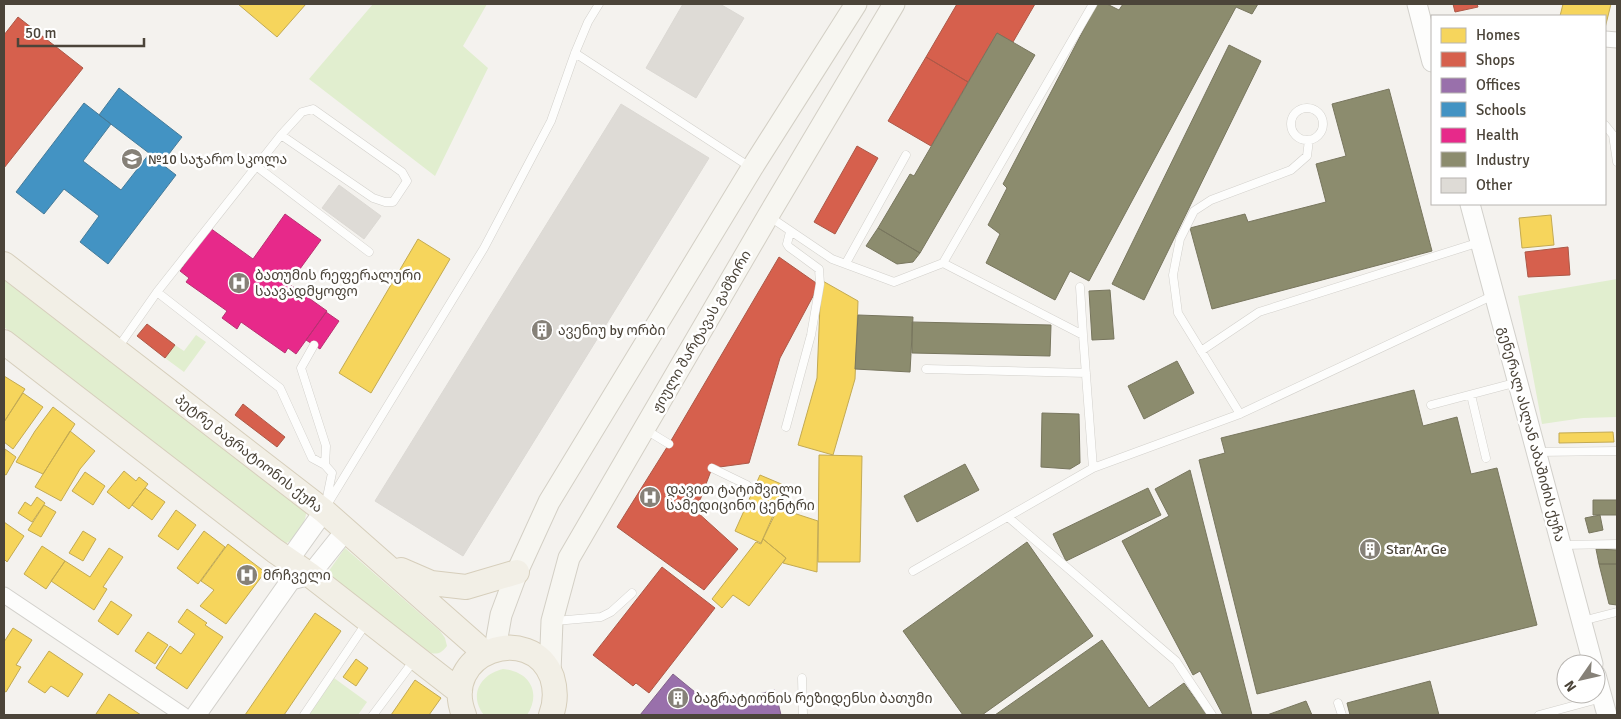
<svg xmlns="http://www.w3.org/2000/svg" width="1621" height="719" font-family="Signika,'Noto Sans Georgian',sans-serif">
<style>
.green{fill:#e1eecf}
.homes{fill:#f6d55c;stroke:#c3aa52}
.shops{fill:#d6604d;stroke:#ac5847}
.offices{fill:#9970ab;stroke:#826389}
.schools{fill:#4393c3;stroke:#457b9a}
.health{fill:#e7298a;stroke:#b83172}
.industry{fill:#8c8c6e;stroke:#78765e}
.building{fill:#dedbd6;stroke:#dcd9d4}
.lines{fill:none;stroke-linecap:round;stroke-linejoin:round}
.service-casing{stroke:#d2d0cb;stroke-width:9}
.minor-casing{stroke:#d2d0cb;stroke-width:17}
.tertiary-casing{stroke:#d2d0cb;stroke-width:21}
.secondary-casing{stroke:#d3cfc5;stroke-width:23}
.primary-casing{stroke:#d6cebb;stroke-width:26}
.service{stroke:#fdfdfc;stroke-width:8}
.minor{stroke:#fdfdfc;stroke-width:15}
.tertiary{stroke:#fdfdfc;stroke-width:19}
.secondary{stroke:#f7f6f1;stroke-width:21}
.primary{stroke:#f2efe6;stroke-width:24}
.labels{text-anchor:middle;stroke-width:5;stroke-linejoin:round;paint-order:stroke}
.poi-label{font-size:14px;fill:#4b4439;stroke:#fff;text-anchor:start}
.street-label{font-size:14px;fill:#4b4439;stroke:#fff}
</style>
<rect width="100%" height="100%" fill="#f4f2ee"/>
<path class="green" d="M373,4h114l-24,42 25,22 -53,108 -126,-97z
M1617,279v138l-34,1 -41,6 -24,-128z
M4,280l302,233c0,10 -12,27 -21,31l-4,-3 -277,-214z
M196,335l10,7 -22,30 -19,-14 10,-13 9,6z
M345,548l95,83 5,7 2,8c-5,6 -8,9 -16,7l-105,-78z
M503,669c26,2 39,23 24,46h-43c-16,-20 -3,-41 19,-46z
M334,678l33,24 -9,13h-50z"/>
<path class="homes" d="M238,4h68l-29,33z
M1563,4h48l-6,24v-12h-45z
M1551,215l3,30 -32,3 -3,-30z
M418,239l32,20 -79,134 -32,-20z
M821,280l37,21 -3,78 -22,76 -35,-10 19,-67z
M4,376l21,13 -21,33z
M23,393l20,14 -30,42 -9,-7v-20z
M53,407l22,17 -32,50 -27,-12 19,-31z
M70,431l25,20 -15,18 -19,32 -26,-14z
M1613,432l1,10 -55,1v-10z
M5,449l11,8 -10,18 -2,-1z
M819,455l43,1 -2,106h-42z
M124,471l12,10 3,-4 9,7 -19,25 -22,-17z
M85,472l20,14 -12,19 -21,-14z
M760,475l26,11 -25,57 -26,-12z
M145,488l20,14 -13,18 -20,-15z
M37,497l8,6 -13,19 -14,-9 7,-11 6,4z
M44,505l12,7 -15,25 -13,-7z
M778,508l40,13 -1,51 -34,-9 3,-5 -23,-19z
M176,510l20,15 -18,25 -20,-14z
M4,522l20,14 -17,26 -3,-3z
M83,531l13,8 -13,22 -14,-8z
M204,531l21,16 -27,37 -21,-16z
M763,539l23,19 -37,48 -16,-11 -11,13 -10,-9 44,-57 5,2z
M228,544l37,28 -39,52 -26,-18 14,-16 -13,-9z
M42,546l23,15 -19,28 -22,-15z
M109,548l14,9 -20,30 4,2 -13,21 -43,-29 14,-20 25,16z
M111,601l21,14 -14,20 -20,-14z
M187,609l20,14 -2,2 18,12 -36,52 -31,-21 14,-22 11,8 14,-20 -17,-12z
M315,613l26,18 -57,84h-39z
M13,628l19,12 -16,25 5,2 -15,25 -2,-1v-49z
M148,632l20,13 -13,19 -20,-13z
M49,651l34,23 -15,23 -17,-11 -6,7 -17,-11z
M356,659l12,9 -12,18 -13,-9z
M415,680l26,18 -12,17h-38z
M109,694l32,21h-44l-1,-1z"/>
<path class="shops" d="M957,4h78l-22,38 -16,-9 -29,49 -42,-25z
M1453,4h24l1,3 -23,5z
M18,17l65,51 -79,100v-133z
M926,57l42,25 -37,64 -43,-25z
M857,146l21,12 -43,76 -21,-12z
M1568,247l2,28 -42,2 -3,-25z
M779,257l40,28 -39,73 -31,105 -37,5 -16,43 42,38 -34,41 -87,-63 52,-83z
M147,324l28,21 -10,13 -28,-22z
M243,404l42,33 -8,10 -42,-32z
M662,567l53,41 -66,85 -13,-10 -3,3 -40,-31z"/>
<path class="offices" d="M673,674l39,32 63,-16 6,25h-141z"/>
<path class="schools" d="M119,88l63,49 -20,26 -63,-48z
M84,103l27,21 -28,37 38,29 28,-36 27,21 -68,89 -28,-22 19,-26 -35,-27 -20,25 -28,-22z"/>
<path class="health" d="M285,214l36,26 -32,44 38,27 -31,43 -8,-6 -3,5 -44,-31 -4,7 -15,-11 5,-7 -41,-29 3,-4 -9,-7 30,-43 43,31z
M326,312l13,9 -19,28 -14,-9z"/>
<path class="industry" d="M1097,4h10l12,6 4,-6h135l-6,10 -16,-7 -147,274 -19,-10 -15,29 -69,-37 14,-29 -12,-9 19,-37 -4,-4z
M997,33l38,22 -115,198 -42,-25 32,-54 4,2z
M1229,45l32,16 -117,239 -32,-16z
M1389,89l43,162 -220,58 -22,-81 55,-14 3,8 78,-20 -10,-38 30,-8 -14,-52z
M878,228l42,25 -7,9 -16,2 -31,-18z
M1110,290l4,49 -22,1 -3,-49z
M858,315l55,2 -3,55 -55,-3z
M912,322l139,3 -1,31 -138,-3z
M1177,361l17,32 -50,26 -16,-33z
M1414,390l9,36 34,-9 14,57 26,-6 40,157 -280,69 -58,-234 26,-7 -4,-15z
M1042,413l37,1 1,49 -10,6 -29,-2z
M965,464l14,26 -62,32 -13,-26z
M1190,470l62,245h-29l-23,-44 -7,4 -71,-134 47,-25 -14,-27z
M1148,488l13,27 -95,46 -13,-27z
M1593,500h24v15h-24z
M1600,515l3,15 -14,3 -4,-15z
M1027,542l66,94 -111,79h-19l-60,-84z
M1596,549l21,1v14h-18z
M1599,564h18v41l-8,-1z
M1102,640l47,68 35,-25 23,32h-212z
M1430,681l9,34h-89l-3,-12z
M1306,701l6,14h-45z"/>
<path class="building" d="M683,4h37l24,14 -48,80 -50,-30z
M621,104l88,54 -246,398 -88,-55z
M339,185l42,31 -17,23 -42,-31z"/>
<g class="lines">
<g class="service-casing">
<path id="service" d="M575,53l175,114
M1291 124a16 16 0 1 1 32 0a16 16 0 1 1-32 0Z
M1605,125l8,10 4,27
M281,135l92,63 12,4h8l14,-21 -5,-9 -89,-63 -11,3 -21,23 -124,157 123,96 32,70 13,7 7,8 -7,34
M256,166l113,86
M770,217l62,42 62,23 49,-19 150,-259
M846,263l60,-108
M943,263l140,72 10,133
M1080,287l3,48
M314,345l-13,23 25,78 -1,19
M117,349l40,-57
M1201,351l58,-39 221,-70
M926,369l160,4
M1471,395l15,63
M1431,405l87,-23
M1240,414l-62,-101 -5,-38 7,-36 14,-28 17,-11 80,-30 16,-14 2,-16
M786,427l25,-92 9,-51 -1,-15 -30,-22 -2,-3 3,-12
M646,430l23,14
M1537,452l80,-1
M712,468l35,17
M327,505l157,-257 67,-127 24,-68 13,-31 11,-18
M1008,517l168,144 36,54
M1562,545l55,-1
M913,571l180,-103 147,-54 254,-119
M555,621l46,-4 10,-5 21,-19
M1582,621l35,-9
M802,678l1,37
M1338,703l4,12
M304,715l63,-93
M373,715l42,-56
M1539,715l63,-17"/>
</g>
<g class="minor-casing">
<path id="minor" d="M1605,39l12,1
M4,595l179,120"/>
</g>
<g class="tertiary-casing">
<path id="tertiary" d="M1417,4l15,58
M1470,204l123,460
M290,573l-1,-13 35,-49
M1596,675l11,40
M196,715l95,-135 19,-5 36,-45"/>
</g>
<g class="secondary-casing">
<path id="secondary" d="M495,649l6,-34 16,-43 32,-70 203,-334 104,-164
M550,672l2,-51 17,-63 199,-342 126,-212"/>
</g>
<g class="primary-casing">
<path id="primary" d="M4,264l320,247 161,142
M4,342l271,209 35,24 150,117
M401,570l30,13 35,4 51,-15
M464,715c-25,-63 67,-94 88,-38 4,13 4,25 -1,38"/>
</g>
<use href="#service" class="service"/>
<use href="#minor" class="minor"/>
<use href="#tertiary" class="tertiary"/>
<use href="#secondary" class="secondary"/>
<use href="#primary" class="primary"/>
</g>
<defs>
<g id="school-disc" transform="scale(1.125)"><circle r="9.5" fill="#868178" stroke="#fff"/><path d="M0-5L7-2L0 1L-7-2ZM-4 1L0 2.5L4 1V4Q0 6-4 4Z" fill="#fff"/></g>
<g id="hospital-disc" transform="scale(1.125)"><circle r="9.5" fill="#868178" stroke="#fff"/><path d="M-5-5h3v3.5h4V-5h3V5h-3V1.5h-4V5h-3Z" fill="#fff"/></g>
<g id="building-disc" transform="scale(1.125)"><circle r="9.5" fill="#868178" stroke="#fff"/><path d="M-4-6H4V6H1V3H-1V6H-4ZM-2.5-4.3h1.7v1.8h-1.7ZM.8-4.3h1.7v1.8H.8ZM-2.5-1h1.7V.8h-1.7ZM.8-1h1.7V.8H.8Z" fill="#fff"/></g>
</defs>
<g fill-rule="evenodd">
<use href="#school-disc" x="132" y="159"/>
<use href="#hospital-disc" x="239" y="283"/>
<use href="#building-disc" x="542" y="330"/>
<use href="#hospital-disc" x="650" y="497"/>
<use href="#building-disc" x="1370" y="549"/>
<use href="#hospital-disc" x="247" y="575"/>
<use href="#building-disc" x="678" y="698"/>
</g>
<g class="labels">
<g class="poi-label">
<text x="148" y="164">№10 საჯარო სკოლა</text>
<text x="255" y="280">ბათუმის რეფერალური<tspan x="255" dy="16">საავადმყოფო</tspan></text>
<text x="558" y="335">ავენიუ by ორბი</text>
<text x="666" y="494">დავით ტატიშვილი<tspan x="666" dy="16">სამედიცინო ცენტრი</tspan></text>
<text x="1386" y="554">Star Ar Ge</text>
<text x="263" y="580">მრჩველი</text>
<text x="694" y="703">ბაგრატიონის რეზიდენსი ბათუმი</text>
</g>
<g class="street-label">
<text transform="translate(701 331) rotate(-60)" y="5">ჟიული შარტავას გამზირი</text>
<text transform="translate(1532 434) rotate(75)" y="5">გენერალ ასლან აბაშიძის ქუჩა</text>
<text transform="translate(249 453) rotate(38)" y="5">პეტრე ბაგრატიონის ქუჩა</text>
</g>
</g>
<rect width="1621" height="719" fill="none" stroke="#4b4439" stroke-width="10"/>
<rect x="1431" y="15" width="175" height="190" fill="#ffffff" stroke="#b7b4b0"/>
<rect x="1441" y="28" width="25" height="15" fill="#f6d55c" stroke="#b7b4b0"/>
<text x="1476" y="40" font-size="15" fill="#4b4439">Homes</text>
<rect x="1441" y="52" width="25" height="15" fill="#d6604d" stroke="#b7b4b0"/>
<text x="1476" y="65" font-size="15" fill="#4b4439">Shops</text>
<rect x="1441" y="78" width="25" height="15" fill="#9970ab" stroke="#b7b4b0"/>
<text x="1476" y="90" font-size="15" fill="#4b4439">Offices</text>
<rect x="1441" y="102" width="25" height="15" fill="#4393c3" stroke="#b7b4b0"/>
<text x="1476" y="115" font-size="15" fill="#4b4439">Schools</text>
<rect x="1441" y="128" width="25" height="15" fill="#e7298a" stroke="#b7b4b0"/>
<text x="1476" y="140" font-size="15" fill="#4b4439">Health</text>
<rect x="1441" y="152" width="25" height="15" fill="#8c8c6e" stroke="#b7b4b0"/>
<text x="1476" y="165" font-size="15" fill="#4b4439">Industry</text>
<rect x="1441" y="178" width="25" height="15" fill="#dedbd6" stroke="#b7b4b0"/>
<text x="1476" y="190" font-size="15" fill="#4b4439">Other</text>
<g transform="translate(1581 679) rotate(236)"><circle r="24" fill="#ffffff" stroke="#b7b4b0"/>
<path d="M0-4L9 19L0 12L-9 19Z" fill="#868178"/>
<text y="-8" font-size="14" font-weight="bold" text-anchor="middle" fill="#4b4439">N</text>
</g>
<path d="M18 38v8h126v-8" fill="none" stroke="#4b4439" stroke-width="2.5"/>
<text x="25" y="38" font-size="15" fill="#4b4439" stroke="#ffffff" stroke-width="4" paint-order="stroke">50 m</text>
</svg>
